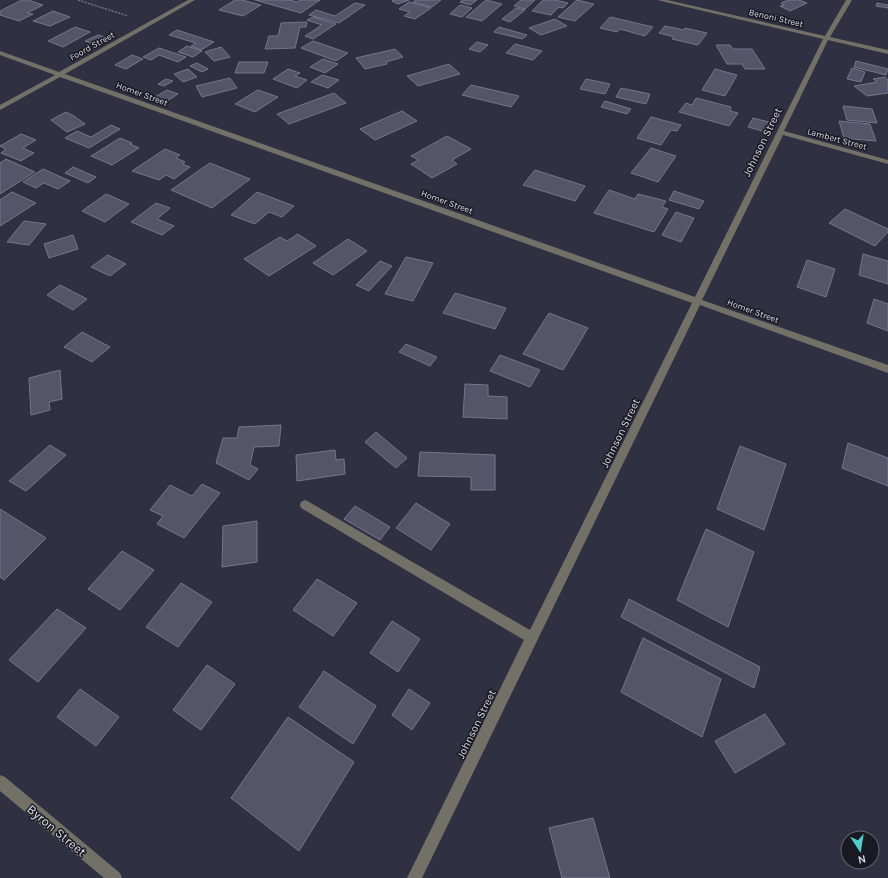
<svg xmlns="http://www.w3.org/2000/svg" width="888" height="878" font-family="Karla,sans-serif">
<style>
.building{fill:#545569;stroke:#75768c}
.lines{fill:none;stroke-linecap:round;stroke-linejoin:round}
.path{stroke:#6a6a7b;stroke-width:1.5;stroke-dasharray:2.5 1;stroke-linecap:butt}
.minor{fill:#737067;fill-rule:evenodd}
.labels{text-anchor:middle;stroke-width:3;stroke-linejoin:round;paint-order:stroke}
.far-street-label{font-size:9px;fill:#d9dae6;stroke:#191922}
.street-label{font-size:11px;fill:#d9dae6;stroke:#191922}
.near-street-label{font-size:13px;fill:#d9dae6;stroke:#191922}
</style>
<rect width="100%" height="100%" fill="#303043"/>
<path class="building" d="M22,0h6l15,5 -16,8 6,1 -14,7 -19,-6v-4z
M235,0h7l19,5 -18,11 -24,-6z
M255,0h34l8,2 3,-2h20l-19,13z
M395,0h14l-11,4 -6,-3z
M416,0h25l-9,7 -19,-5z
M463,0h14l-7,5 -10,-3z
M486,0l16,4 -20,17 -16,-4z
M521,0h14l-10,9 -11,-3z
M543,0h12l13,3 -5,5 -4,-1 -8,8 -19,-4z
M577,0l17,4 -19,17 -17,-4z
M788,0h11l8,3 -17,8 -10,-5 4,-1 -3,-2z
M409,2l22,6 -16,11 -11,-3 6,-4 -11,-3z
M355,3l10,2 -26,18 -30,-8 7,-5 19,6z
M877,3l11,2v3l-12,-2z
M460,5l12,3 -10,9 -12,-3z
M516,8l9,2 -15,12 -8,-3z
M53,11l17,6 -20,9 -17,-5z
M313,17l23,7 -23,15 -8,-3 17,-11 -15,-5z
M610,17l43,10 -8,9 -25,-7 -3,3 -17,-4z
M555,19l12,7 -26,9 -12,-7z
M307,22l-1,5h-6l-5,21 -30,1 4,-13h9l3,-13z
M665,26l19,4 1,-2 22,5 -9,12 -26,-6 2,-2 -15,-4z
M75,27l15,5 -27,15 -15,-6z
M499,27l28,8 -5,4 -28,-7z
M177,30l37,12 -13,8 -10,-4 5,-3 -27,-8z
M98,35l10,3 -12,7 -11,-4z
M313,41l35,12 -12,8 -35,-13z
M477,42l11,3 -8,7 -11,-3z
M515,44l27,7 -9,9 -27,-7z
M716,45h14l3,4h19l13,20h-20l-3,-5h-15z
M187,46l15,5 -9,6 -15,-5z
M221,47l9,10 -16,4 -9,-9z
M159,48l27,9 -8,5 -19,-7 -8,5 -8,-3z
M395,49l8,8 -17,5 1,2 -22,5 -9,-11z
M132,55l11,4 -17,10 -11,-4z
M323,59l15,5 -13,9 -15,-6z
M856,61l32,8 -2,6 -32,-8z
M239,62h29l-4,11h-29z
M197,63l11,6 -6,3 -12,-6z
M449,64l11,10 -42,12 -11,-10z
M852,68l13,4 -4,10 -14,-3z
M188,69l9,8 -14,5 -9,-8z
M288,69l12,4 -5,3 12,4 -10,8 -24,-9z
M715,69l22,6 -12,21 -23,-6z
M322,75l17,5 -11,8 -17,-6z
M885,77l3,3v13l-21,3 -13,-10 23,-4 -4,-3z
M230,78l7,10 -35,9 -6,-11z
M166,79l7,2 -9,5 -6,-2z
M586,79l24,5 -5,10 -25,-5z
M471,85l48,11 -8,11 -49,-12z
M621,88l29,6 -4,10 -30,-7z
M167,90l11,4 -11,7 -12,-4z
M258,90l20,7 -23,15 -20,-8z
M334,93l12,10 -57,21 -12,-10z
M696,98l35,9 -1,4 8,2 -9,13 -50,-14 7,-9 6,2z
M605,101l26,8 -4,5 -26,-7z
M843,106l29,3 5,14 -30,-3z
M402,111l15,10 -42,19 -15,-11z
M66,112l8,4 11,8 -18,8 -16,-12z
M651,117l30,8 -4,6 -6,-1 -10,15 -24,-7z
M753,118l20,5 -4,10 -21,-6z
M839,121l31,3 6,17 -32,-3z
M111,125l9,4 -31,19 -24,-10 12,-7 14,6z
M21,134l15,6 -13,8 11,5 -13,8 -20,-8 5,-4 -6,-3z
M447,136l24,13 -19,11 5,4 -25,14 -21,-14 8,-4 -8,-4z
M120,138l12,5 -2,1 9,4 -27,17 -21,-9z
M651,148l25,8 -18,26 -27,-9z
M165,149l15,6 -4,3 9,4 -3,2 8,3 -16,12 -8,-4 -7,5 -27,-9z
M6,159l29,13 -35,22v-31z
M210,163l40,16 -38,29 -41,-18z
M73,167l23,10 -8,6 -23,-10z
M43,169l27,12 -12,8 -14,-6 -8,5 -13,-6z
M535,170l50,16 -10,15 -52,-16z
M609,190l26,9 3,-5 28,7 -4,6 6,2 -14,23 -60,-19z
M674,191l30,10 -5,8 -30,-9z
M12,192l24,11 -36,23v-26z
M257,192l37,14 -12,11 -13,-5 -14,12 -24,-9z
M106,194l23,10 -24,18 -23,-11z
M156,203l14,5 -13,11 17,7 -12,9 -31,-13z
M845,209l43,20v3l-13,14 -46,-23z
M676,212l18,6 -13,24 -19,-7z
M24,221l22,3 -17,21 -22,-3z
M298,234l18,12 -47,30 -25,-17 36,-22 7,4z
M73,235l5,14 -29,9 -5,-14z
M348,239l19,12 -34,24 -20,-12z
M863,254l25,7v23l-29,-9z
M108,255l18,9 -16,12 -19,-9z
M406,257l27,6 -20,38 -28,-7z
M807,260l28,9 -9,28 -29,-10z
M380,261l12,5 -23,25 -13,-6z
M60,285l27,14 -14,11 -26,-15z
M455,293l51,15 -11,21 -52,-16z
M874,299l14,5v27l-21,-8z
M549,313l39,15 -25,42 -40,-16z
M82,332l28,15 -18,15 -28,-15z
M406,344l31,13 -7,9 -31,-14z
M500,355l40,15 -10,17 -40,-16z
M60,370l2,29 -13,3 1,8 -19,5 -2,-37z
M465,384l23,1v11l19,1v22l-44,-2z
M281,425l-2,21 -25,1 -4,18 8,4 -9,11 -33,-17 7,-25h14l2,-11z
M376,432l31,26 -11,10 -31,-26z
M848,443l40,15v28l-46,-18z
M50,445l16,10 -40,36 -17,-10z
M740,446l46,18 -22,66 -47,-21z
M335,450l1,10 8,-1 1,15 -48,7 -1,-26z
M420,452l75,3v35h-24v-13l-53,-1z
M202,484l18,9 -36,45 -27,-14 6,-8 -13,-6 20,-25 22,11z
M416,503l34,21 -19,26 -35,-22z
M355,506l35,21 -10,13 -36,-21z
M0,509l46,29 -42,42 -4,-3z
M257,521v41l-35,5 1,-41z
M706,529l48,23 -26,75 -51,-27z
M122,551l32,19 -34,40 -32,-21z
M317,579l40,24 -24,33 -40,-26z
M181,583l31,19 -34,45 -32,-20z
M629,599l131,68 -6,21 -133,-71z
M57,609l29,19 -48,54 -29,-22z
M392,621l28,18 -22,33 -28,-19z
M643,638l78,41 -19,58 -81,-45z
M207,665l28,19 -34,46 -28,-20z
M324,671l52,35 -23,38 -54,-37z
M80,689l39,28 -23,29 -39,-29z
M409,689l21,14 -18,27 -20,-15z
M765,714l20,30 -50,29 -20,-32z
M288,717l66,45 -55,89 -68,-53z
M593,818l17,60h-48l-13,-50z"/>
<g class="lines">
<path class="path" d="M78,0l50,16"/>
<path class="minor" d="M188,0h7l-130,74 630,223 128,-258 -166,-39h10l158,36 21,-36h6l-22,37 58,13v4l-60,-14 -44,91 104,29v4l-105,-29 -81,165 186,65v8l-188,-68 -278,573h-15l117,-238 -223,-132 -1,-3 1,-3 4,-2 4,2 221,128 162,-327 -632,-226 -60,33v-5l55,-30 -55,-20v-4l59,21z
M0,775l5,2 115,96 2,5h-18l-104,-87z"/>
</g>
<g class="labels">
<g class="far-street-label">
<text transform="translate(776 18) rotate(13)" y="3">Benoni Street</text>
<text transform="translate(92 46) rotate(-29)" y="3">Foord Street</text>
<text transform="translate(142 94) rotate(20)" y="3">Homer Street</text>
<text transform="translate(837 139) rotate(15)" y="3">Lambert Street</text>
<text transform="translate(447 202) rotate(20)" y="3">Homer Street</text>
<text transform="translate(753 311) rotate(20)" y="3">Homer Street</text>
</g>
<g class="street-label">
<text transform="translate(762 142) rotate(-64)" y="4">Johnson Street</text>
<text transform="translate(620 433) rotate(-64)" y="4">Johnson Street</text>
<text transform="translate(476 724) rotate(-64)" y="4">Johnson Street</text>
</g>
<g class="near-street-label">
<text transform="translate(57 830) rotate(40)" y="5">Byron Street</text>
</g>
</g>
<g transform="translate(860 850) rotate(168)"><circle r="19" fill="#191922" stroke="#666670"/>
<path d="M0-3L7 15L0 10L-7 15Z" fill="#52cdcc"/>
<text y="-6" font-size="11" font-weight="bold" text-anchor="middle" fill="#d9dae6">N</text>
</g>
</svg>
